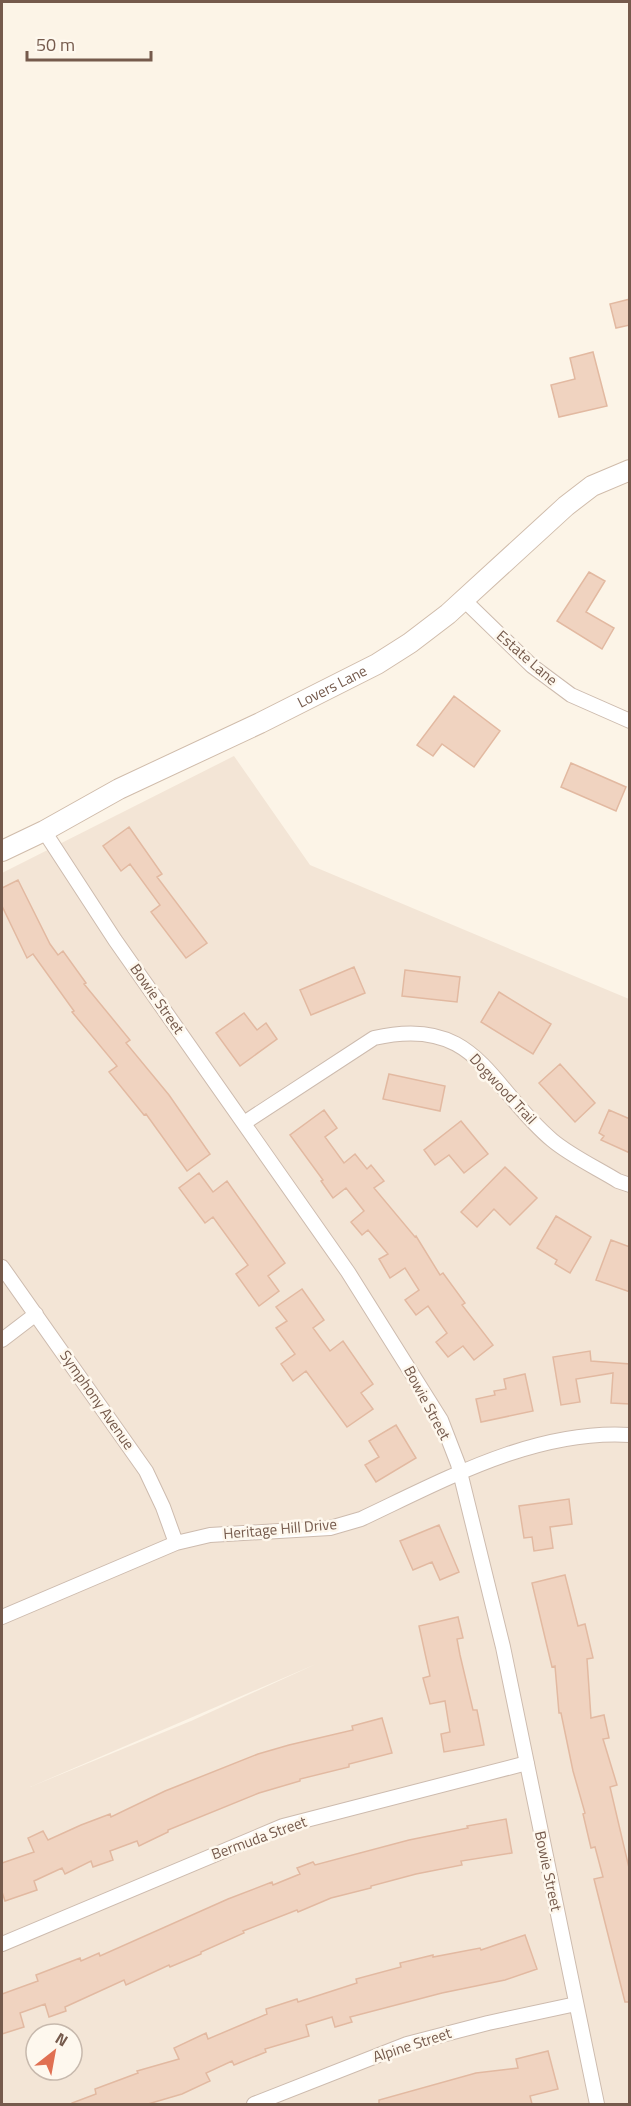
<svg xmlns="http://www.w3.org/2000/svg" width="631" height="2106" font-family="'Titillium Web',sans-serif">
<style>
.residential{fill:#f3e5d6;fill-rule:evenodd}
.building{fill:#f0d3c0;stroke:#e2b9a1;stroke-width:1.5}
.lines{fill:none;stroke-linecap:round;stroke-linejoin:round}
.street-casing{stroke:#cdbbae;stroke-width:16}
.secondary-casing{stroke:#d0bcab;stroke-width:22}
.street{stroke:#fff;stroke-width:14}
.secondary{stroke:#fff;stroke-width:20}
.labels{text-anchor:middle;stroke-width:5;stroke-linejoin:round;paint-order:stroke}
.street-label{font-size:15px;fill:#755a4c;stroke:#fef8ee}
</style>
<rect width="100%" height="100%" fill="#fcf4e7"/>
<path class="residential" d="M234,756l76,109 319,134v1105h-627v-1231zM316,1664l-125,57 -161,66zM36,2034h36v36h-36z"/>
<path class="building" d="M630,299v26l-14,3 -6,-24z
M593,352l14,54 -48,11 -8,-32 24,-6 -5,-21z
M589,572l16,9 -19,31 28,16 -12,21 -45,-28z
M454,696l46,35 -26,36 -32,-23 -9,12 -16,-11z
M571,763l55,24 -10,24 -55,-24z
M129,827l33,47 -5,3 50,66 -21,15 -35,-46 9,-7 -30,-41 -9,7 -18,-25z
M18,880l32,64 8,11 5,-4 23,32 -2,1 46,56 -4,3 43,52 41,59 -23,17 -41,-57 -2,1 -35,-43 8,-6 -45,-54 2,-1 -41,-57 -6,4 -25,-52v-18z
M354,967l11,26 -54,22 -11,-25z
M405,970l55,7 -3,25 -55,-6z
M499,992l52,32 -18,30 -52,-32z
M244,1013l13,17 9,-7 11,16 -37,27 -24,-33z
M560,1064l35,39 -20,19 -36,-39z
M389,1074l56,12 -5,25 -57,-12z
M324,1110l13,18 -12,9 19,26 11,-9 12,15 4,-4 13,16 -10,7 41,49 1,-1 24,39 3,-2 22,30 -3,2 31,40 -19,15 -11,-14 -15,11 -12,-15 11,-9 -19,-27 -12,9 -11,-15 14,-10 -14,-22 -15,10 -11,-19 9,-5 -20,-24 -6,5 -11,-13 13,-11 -18,-23 -13,10 -12,-17 2,-1 -33,-45z
M609,1110l21,9v34l-29,-13 3,-4 -5,-3z
M461,1121l27,33 -24,19 -15,-18 -14,10 -11,-15z
M505,1167l32,31 -27,27 -16,-16 -17,18 -16,-15z
M199,1173l14,19 14,-11 58,82 -17,13 11,15 -20,15 -23,-32 12,-9 -35,-48 -8,6 -26,-35z
M556,1216l35,21 -21,36 -15,-9 2,-4 -20,-12z
M611,1240l19,7v45l-34,-12z
M302,1289l22,31 -11,8 17,23 13,-10 30,43 -12,9 12,16 -26,18 -41,-56 -13,10 -12,-17 14,-10 -19,-26 11,-7 -11,-14z
M590,1351l1,10 39,3v40l-19,-1 2,-30 -37,6 4,23 -19,3 -8,-48z
M525,1374l8,37 -52,11 -5,-23 19,-4 -1,-4 12,-2 -2,-10z
M396,1425l20,33 -40,24 -11,-17 14,-8 -10,-16z
M569,1499l3,25 -22,3 3,21 -19,3 -2,-14 -8,1 -5,-32z
M439,1525l20,47 -19,8 -8,-18 -19,8 -13,-29z
M565,1575l13,51 7,-2 8,34 -6,1 4,59 13,-3 5,23 -6,1 14,46 -7,2 20,85v130h-5l-31,-123 9,-2 -8,-30 -4,1 -8,-34 2,-1 -12,-42 -12,-58h-2l-4,-47 -3,1 -20,-84z
M458,1617l5,21 -6,1 3,16 13,55h4l7,35 -40,7 -3,-18 9,-2 -5,-31 -15,3 -7,-26 7,-2 -11,-50z
M382,1718l10,35 -43,11v3l-49,12v2l-41,12 -91,37v2l-29,14 -2,-5 -27,10 3,9 -20,7 -2,-6 -26,13 -3,-6 -28,13 3,9 -32,11 -3,-9v-29l32,-11 -6,-14 15,-7 5,9 33,-15 29,-11 1,3 54,-26 93,-37 31,-9 64,-15 -1,-4z
M506,1819l6,34 -51,8 1,4 -46,9 -45,12v2l-40,10 -33,14 -1,-2 -54,21 1,2 -43,19v2l-31,13 -1,-2 -43,20 -2,-5 -59,27 1,4 -17,6 -4,-13 -25,9 4,14 -22,7v-40l36,-13 -2,-6 44,-17 1,3 18,-8 1,3 128,-57 44,-17 1,3 27,-11 -3,-6 16,-6 2,3 94,-25 59,-12 -1,-2z
M525,1935l12,34 -32,11 -63,13 -92,24 2,5 -17,5 -3,-10 -26,8 3,11 -44,13 1,3 -32,13 -2,-4 -26,12 4,8 -28,13 -34,10h-76v-1l24,-9 -1,-5 43,-16 -1,-2 42,-12 -5,-11 32,-15 2,6 59,-25 -1,-5 31,-10 1,3 59,-19 -1,-4 45,-12 -1,-4 33,-8v2l47,-9 1,2z
M548,2051l10,38 -28,7 2,8h-153v-4l97,-27 42,-5 -2,-9z"/>
<g class="lines">
<g class="street-casing">
<path id="street" d="M464,600l68,66 39,29 59,26
M44,831l71,109 233,332 93,148 17,44 45,183 94,457
M244,1123l130,-85c103,-24 114,48 178,102 19,16 45,28 66,41l12,4
M2,1267l144,204 17,36 13,36
M2,1340l34,-26
M2,1617l174,-74 34,-8 120,-7 31,-9c83,-39 174,-90 269,-84
M2,1944l281,-118 244,-63
M254,2104l153,-60 81,-21 88,-19"/>
</g>
<g class="secondary-casing">
<g id="secondary">
<path id="s1" d="M2,851l42,-20 75,-42 141,-66 117,-59 33,-21 38,-29 118,-108 26,-20 38,-16"/>
</g>
</g>
<use href="#street" class="street"/>
<use href="#secondary" class="secondary"/>
</g>
<g class="labels">
<g class="street-label">
<text transform="translate(527 658) rotate(41)" y="5">Estate Lane</text>
<text dy="5" stroke="none"><textPath href="#s1" startOffset="369">Lovers Lane</textPath></text>
<text transform="translate(157 999) rotate(55)" y="5">Bowie Street</text>
<text transform="translate(503 1089) rotate(47)" y="5">Dogwood Trail</text>
<text transform="translate(97 1400) rotate(55)" y="5">Symphony Avenue</text>
<text transform="translate(427 1403) rotate(62)" y="5">Bowie Street</text>
<text transform="translate(280 1529) rotate(-5)" y="5">Heritage Hill Drive</text>
<text transform="translate(259 1838) rotate(-20)" y="5">Bermuda Street</text>
<text transform="translate(548 1871) rotate(78)" y="5">Bowie Street</text>
<text transform="translate(412 2045) rotate(-18)" y="5">Alpine Street</text>
</g>
</g>
<rect width="631" height="2106" fill="none" stroke="#755a4c" stroke-width="6"/>
<g transform="translate(54 2052) rotate(31)"><circle r="28" fill="#fef8ee" stroke="#c7b9ad" stroke-width="1.5"/>
<path d="M0-4.5L10 22L0 15L-10 22Z" fill="#e07052"/>
<text y="-9" font-size="16" font-weight="bold" text-anchor="middle" fill="#755a4c">N</text>
</g>
<path d="M27 51v9h124v-9" fill="none" stroke="#755a4c" stroke-width="3"/>
<text x="36" y="51" font-size="18" fill="#755a4c" stroke="#fef8ee" stroke-width="4.5" paint-order="stroke">50 m</text>
</svg>
